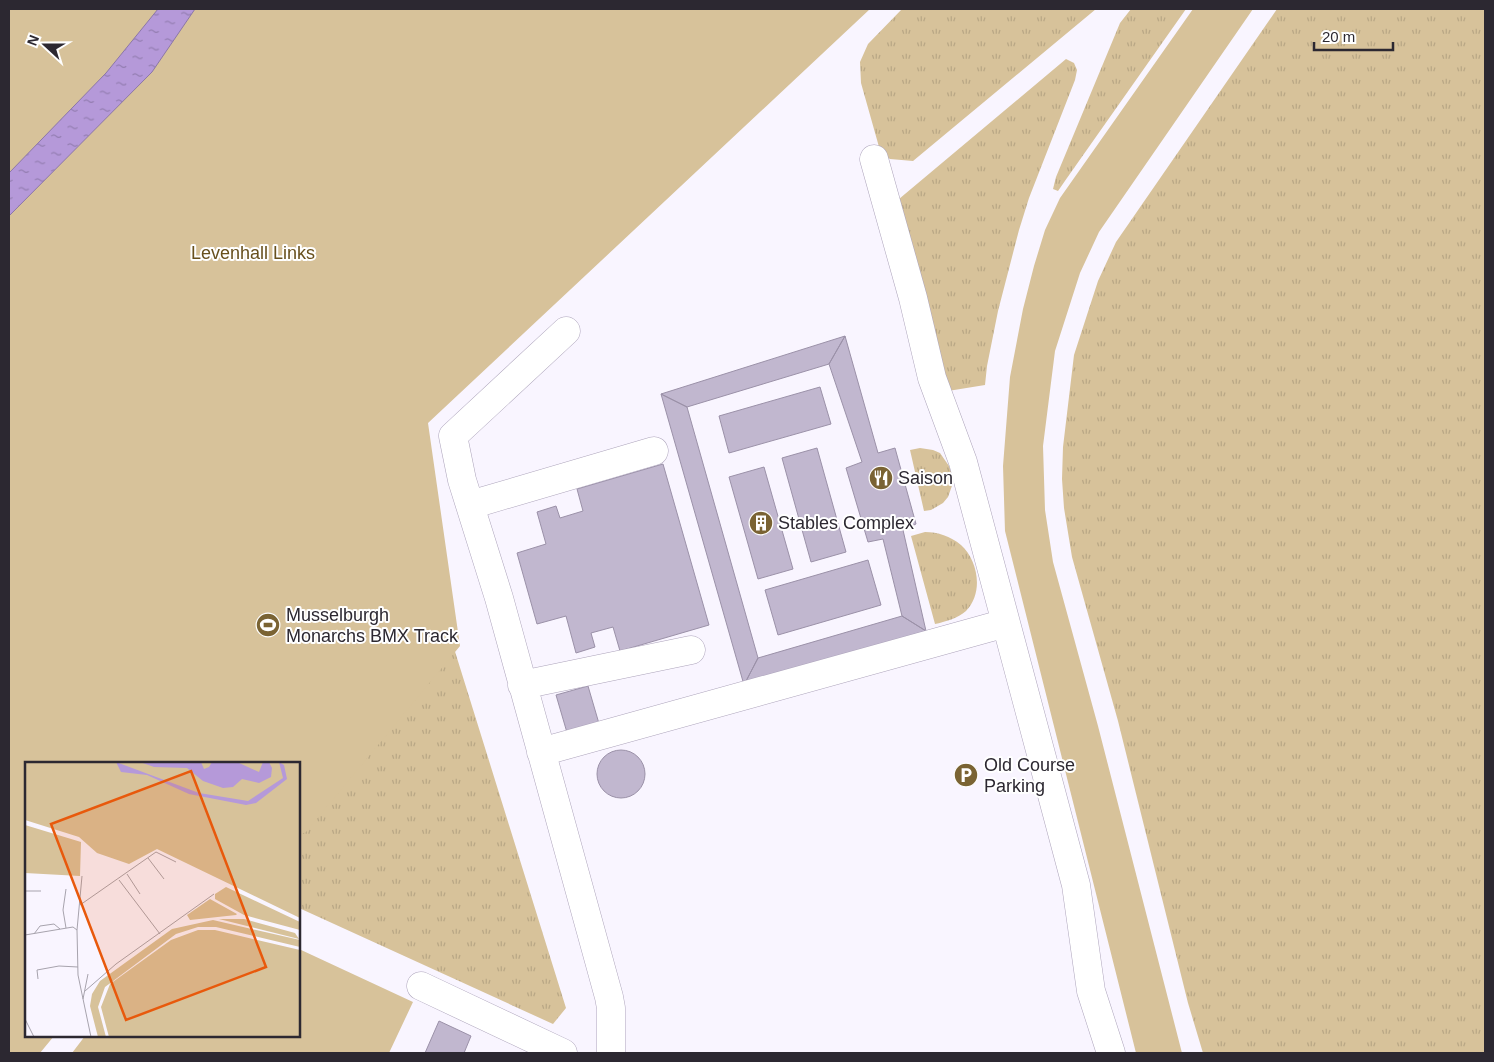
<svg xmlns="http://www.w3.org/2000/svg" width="1494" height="1062" font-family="Arial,sans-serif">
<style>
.grass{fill:url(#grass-tufts)}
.park{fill:#d7c29a}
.water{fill:url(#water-ripples);stroke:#8c77a7}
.building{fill:#c1b7cf;stroke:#9b91a8}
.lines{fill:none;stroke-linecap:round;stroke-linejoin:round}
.minor-casing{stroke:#ada4bb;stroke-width:29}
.minor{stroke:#fff;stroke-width:28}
.labels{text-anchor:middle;stroke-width:4;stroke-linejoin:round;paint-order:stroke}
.park-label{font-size:18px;fill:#68501d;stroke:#fff}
.poi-label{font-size:18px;fill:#2c2831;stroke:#fff;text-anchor:start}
.inset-road{fill:none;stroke:#a7a3ad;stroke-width:1}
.view{fill:#e8590c;fill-opacity:0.15;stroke:#e8590c;stroke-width:2.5}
.inset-edge{fill:none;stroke:#2c2831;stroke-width:2.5}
</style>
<defs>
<pattern id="grass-tufts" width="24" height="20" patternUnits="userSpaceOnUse" patternTransform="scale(1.25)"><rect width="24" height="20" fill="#d7c29a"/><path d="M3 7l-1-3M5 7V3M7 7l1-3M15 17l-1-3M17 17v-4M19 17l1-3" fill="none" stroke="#b9a785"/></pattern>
<pattern id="water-ripples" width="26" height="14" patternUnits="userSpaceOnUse" patternTransform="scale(1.25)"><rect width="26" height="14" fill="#b599d9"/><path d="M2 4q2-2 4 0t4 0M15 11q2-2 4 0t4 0" fill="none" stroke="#937db1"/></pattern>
</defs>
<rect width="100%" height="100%" fill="#f9f5ff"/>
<path class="grass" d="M902,9h194l-183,152 -23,-2 -9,-5 -20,-71 -1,-21 8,-18z
M1131,9h55l-119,169 -9,13 -5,-2 3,-12 64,-154z
M1277,9h208v1044h-282l-15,-50 -70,-282 -46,-164 -8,-49 -2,-29 1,-32 11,-92 24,-74 18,-39z
M1066,59l8,4 3,7 -2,10 -46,118 -10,32 -21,81 -11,55 -2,19 -37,6 -49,-192z
M920,448l13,2 7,3 9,13 5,14 -6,17 -5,6 -12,7 -7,1 -14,-61z
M925,532c13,0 25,4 36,13 17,15 23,48 5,66 -8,7 -21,11 -31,13l-24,-88z
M424,552l142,456 -13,16 -254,-116v-145h-31z"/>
<path class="park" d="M9,9h861l-442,414 32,223 -154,186 -7,3v-72h-273v273h28l-14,17h-31z
M1193,9h60l-154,223 -19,41 -25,78 -12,95 2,64 8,52 45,164 84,327h-46l-131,-522 -2,-65 7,-89 13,-68 11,-43 11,-36 15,-32z
M299,949l114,53 -24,51h-317l13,-17h214z"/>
<path class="water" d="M158,9h37l-43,63 -143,144v-43l97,-100z"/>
<path class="building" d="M845,336l33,117 17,-5 21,76 -13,6 23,101 -24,-15 -19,-77 -15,3 -22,-74 16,-6 -33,-98z
M845,336l-16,28 -142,43 -26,-13z
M820,387l11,37 -102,29 -10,-37z
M661,394l26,13 71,251 -14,27z
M817,448l29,104 -35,10 -29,-104z
M663,464l46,161 -89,26 -7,-24 -22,6 4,14 -19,6 -10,-37 -29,8 -20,-71 29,-9 -9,-32 19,-6 4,12 23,-7 -6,-22z
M764,467l29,102 -35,10 -29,-102z
M868,560l13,45 -103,30 -13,-45z
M902,616l24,15 -182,54 14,-27z
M588,686l12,41 -32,9 -12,-41z
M597 774a24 24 0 1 1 48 0a24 24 0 1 1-48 0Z
M439,1021l32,15 -7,17h-39z"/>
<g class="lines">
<g class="minor-casing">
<path id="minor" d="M874,159l39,139 19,80 31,84 113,423 15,106 20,62
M566,331l-113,105 9,44 37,118 110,399 2,11v45
M470,505l184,-54
M522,685l169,-35
M541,752l465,-129
M421,986l142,67"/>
</g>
<use href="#minor" class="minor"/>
</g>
<defs>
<g id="restaurant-disc" transform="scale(1.25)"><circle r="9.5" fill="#7a6333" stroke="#fff"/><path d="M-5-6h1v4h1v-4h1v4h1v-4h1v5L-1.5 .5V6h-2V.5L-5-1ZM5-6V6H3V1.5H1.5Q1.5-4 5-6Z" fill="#fff"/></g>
<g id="building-disc" transform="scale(1.25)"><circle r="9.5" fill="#7a6333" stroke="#fff"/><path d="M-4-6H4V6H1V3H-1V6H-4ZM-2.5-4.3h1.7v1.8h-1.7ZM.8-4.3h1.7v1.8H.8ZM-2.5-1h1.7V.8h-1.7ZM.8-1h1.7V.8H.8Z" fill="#fff"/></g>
<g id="stadium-disc" transform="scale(1.25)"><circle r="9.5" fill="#7a6333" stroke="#fff"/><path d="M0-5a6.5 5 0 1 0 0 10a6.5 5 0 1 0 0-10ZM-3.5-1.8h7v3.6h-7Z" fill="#fff"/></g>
<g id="parking-disc" transform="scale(1.25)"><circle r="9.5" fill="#7a6333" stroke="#fff"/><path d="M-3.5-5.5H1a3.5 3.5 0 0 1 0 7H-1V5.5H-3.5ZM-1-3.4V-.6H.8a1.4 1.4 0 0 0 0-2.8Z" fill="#fff"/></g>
</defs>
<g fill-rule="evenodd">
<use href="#restaurant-disc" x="881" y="478"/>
<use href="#building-disc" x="761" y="523"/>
<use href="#stadium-disc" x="268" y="625"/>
<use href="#parking-disc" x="966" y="775"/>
</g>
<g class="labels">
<g class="park-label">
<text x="253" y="259">Levenhall Links</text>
</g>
<g class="poi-label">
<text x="898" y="484">Saison</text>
<text x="778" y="529">Stables Complex</text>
<text x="286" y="621">Musselburgh<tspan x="286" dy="21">Monarchs BMX Track</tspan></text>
<text x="984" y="771">Old Course<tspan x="984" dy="21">Parking</tspan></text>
</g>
</g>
<g transform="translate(25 762)">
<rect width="275" height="275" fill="#f9f5ff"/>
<path d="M201,125l74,35v8l-56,-15 -29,-16v-5zM185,137l27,15 -1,1 -46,5 -3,-5zM194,157h25l51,14 4,6zM173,168h17l85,20v87h-191l-8,-30 9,-23 61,-44z" fill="#d7c29a"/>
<path d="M0,0h275v156l-143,-69 -28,15 -32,-11 -18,-16 -54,-17zM0,63l56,17 -1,34 -55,-3zM188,158l87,20v7l-84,-20h-18l-22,7 -71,53 -7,20 8,30h-8l-8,-31 2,-12 8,-13 72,-52z" fill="#d7c29a"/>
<path d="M91,0l83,31 49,8 35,-23 -4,-16 5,3 3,14 -31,24 -10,2 -57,-11 -42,-19 -26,-3zM115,0h61l3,7 5,-2 3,-5h25l22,10 4,-10h6l3,6 -1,9 -12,6 -17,-4 -9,8 -10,1 -20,-7 -16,-13 -33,-1z" fill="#b599d9"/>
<path class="inset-road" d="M123,96l16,21M102,112l13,20M57,114l-5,54 1,45 13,62M94,118l41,54M41,127l-3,21 3,18M0,129h16M55,143l76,-53 20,10M9,172l6,-8 14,-2 6,5M0,173l48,-8 4,3M13,217l-1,-9 22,-4 19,1M60,229l31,-27 98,-70M58,237l5,-25M0,257l9,18"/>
<path class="view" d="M166,9l75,196 -140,53 -75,-196z"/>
<rect width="275" height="275" class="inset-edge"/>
</g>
<rect width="1494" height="1062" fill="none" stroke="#2c2831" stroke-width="20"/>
<g transform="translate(45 45) rotate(291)" stroke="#ffffff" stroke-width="4" paint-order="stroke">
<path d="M0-4L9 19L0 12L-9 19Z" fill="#2c2831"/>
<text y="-8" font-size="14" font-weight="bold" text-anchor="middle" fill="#2c2831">N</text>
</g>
<path d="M1314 42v8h79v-8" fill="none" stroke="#2c2831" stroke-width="2.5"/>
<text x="1322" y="42" font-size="15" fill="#2c2831" stroke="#ffffff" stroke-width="4" paint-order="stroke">20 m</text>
</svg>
